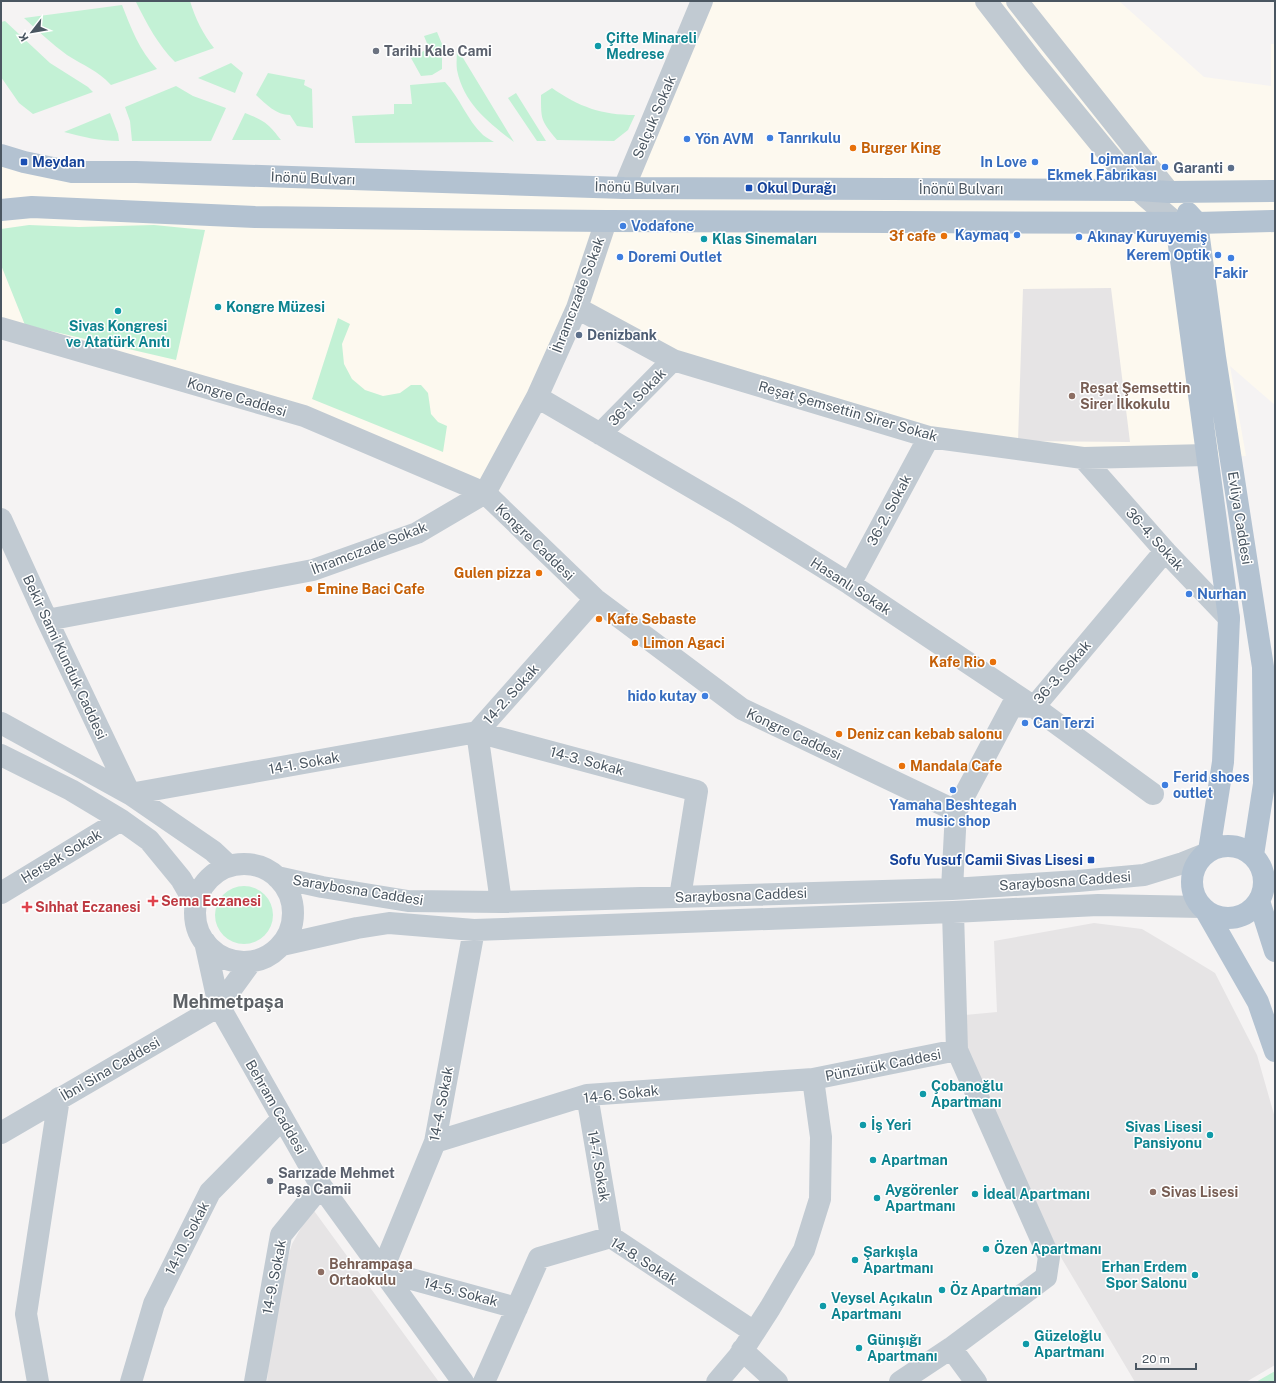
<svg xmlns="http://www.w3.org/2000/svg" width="1276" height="1383" font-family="'Public Sans',sans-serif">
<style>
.commercial{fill:#fdf9ef}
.education{fill:#e6e4e5}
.green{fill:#c3f1d5}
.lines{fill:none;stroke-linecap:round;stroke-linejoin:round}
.minor{stroke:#c1cad2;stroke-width:22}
.major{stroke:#b3c2d1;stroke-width:22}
.culture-dot{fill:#0f9aa8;stroke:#fff;stroke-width:1.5}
.worship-dot{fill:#6b7280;stroke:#fff;stroke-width:1.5}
.shop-dot{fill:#3f7fe0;stroke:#fff;stroke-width:1.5}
.food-dot{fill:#e8710a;stroke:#fff;stroke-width:1.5}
.transit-dot{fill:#1a4fb4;stroke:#fff;stroke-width:1.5}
.service-dot{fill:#5c6f8a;stroke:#fff;stroke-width:1.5}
.education-dot{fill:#8d6e63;stroke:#fff;stroke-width:1.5}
.health-dot{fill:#e0444e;stroke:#fff;stroke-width:1.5}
.labels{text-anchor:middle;stroke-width:3;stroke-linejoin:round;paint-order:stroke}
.culture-label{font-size:14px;font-weight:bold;fill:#0d838f;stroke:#fff;text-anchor:start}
.worship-label{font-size:14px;font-weight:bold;fill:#5b616d;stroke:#fff;text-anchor:start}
.street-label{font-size:14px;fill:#4a5661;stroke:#fff}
.shop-label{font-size:14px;font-weight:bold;fill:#366cbe;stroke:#fff;text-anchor:start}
.food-label{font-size:14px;font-weight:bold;fill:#c56008;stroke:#fff;text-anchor:start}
.transit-label{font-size:14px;font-weight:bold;fill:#164399;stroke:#fff;text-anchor:start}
.service-label{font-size:14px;font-weight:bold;fill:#4e5e75;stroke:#fff;text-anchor:end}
.education-label{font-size:14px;font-weight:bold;fill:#785e54;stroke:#fff;text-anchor:start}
.health-label{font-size:14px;font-weight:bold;fill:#be3a42;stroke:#fff;text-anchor:start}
.district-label{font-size:18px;font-weight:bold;fill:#5f6368;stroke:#fff}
</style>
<rect width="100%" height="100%" fill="#f5f3f3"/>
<path class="commercial" d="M693,1h426l85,76 67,9v-42h4v361l-45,-39 16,90 -133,8 -178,-17 -353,-127 -89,183 -196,-80 -296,-86v-185l24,8 598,22z"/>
<path class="education" d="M1111,288l19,154 -112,-1 5,-152z
M1094,923l48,6 37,22 36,22 42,82 18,63v247l-29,17h-111l-73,-123 -98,-208 1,-36 32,-3 -3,-71z
M312,1208l127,174h-172l7,-81 18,-57z"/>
<path class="green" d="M146,1h44c5,17 13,33 24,47l-39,14c-17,-17 -28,-38 -39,-60z
M122,5c9,23 17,45 35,64l-46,16c-14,-15 -27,-19 -44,-30 -15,-11 -29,-24 -43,-37z
M5,21l45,42 38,24 5,5 -60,22 -14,-11 -18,-26v-55z
M437,32l5,12v25l-10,6 -11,1 -10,-18 18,-10 -5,-12z
M457,48l57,94c-26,-20 -50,-38 -57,-72 -1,-7 0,-15 0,-22z
M231,63l12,10 -8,20 -37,-15z
M268,73l37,7 -1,5 8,4 1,39 -16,-2 -7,-11c-14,0 -24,-11 -34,-20z
M445,82c15,16 22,38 38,53 3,2 7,5 11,7l-139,1 -3,-27 42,-2v-10h18l-2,-19z
M176,86l17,10 33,12 -15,33h-79l-2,-20 -5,-14z
M552,88c27,19 50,27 83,27l-7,15 -14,11 -57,-1c-16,-20 -16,-19 -16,-45z
M516,93l30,48h-9l-29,-43z
M110,113l8,21 1,7c-19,0 -36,-4 -55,-9z
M245,113c20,8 23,10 36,27h-49z
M29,225l50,2 75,-2 51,5 -29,130 -151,-35 -24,-60v-36z
M338,318l12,6 -8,20 2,20 8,15 13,11 18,6 17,-3 11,-8h10l7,8 3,21 7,8 9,4 -4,26 -131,-53z
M215 915a29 29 0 1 1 58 0a29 29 0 1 1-58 0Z
M1275,1371v11h-19z"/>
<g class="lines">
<path class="minor" d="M986,1l48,62 104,127 38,33
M1017,1l152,191
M624,188l78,-187
M577,308l96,52 256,77 154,21 124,-3
M1,328l303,88 181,77 110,106 147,110 214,102 -4,78
M537,397l197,115 116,72 184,123 119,87
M600,434l73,-74
M1083,458l82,93 64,67
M1,519l46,101 83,174 347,-62 220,59 -17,106
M850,584l79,-147
M47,620l266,-50 104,-37 68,-40 52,-96 40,-89 29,-87
M1,723l129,71 83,57 16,15
M1,755l70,35 50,30 28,20 32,39 15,26
M956,811l56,-105 22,1 131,-156
M195 913a49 49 0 1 1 98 0a49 49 0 1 1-98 0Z
M277,877l45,10 86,14 93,1 451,-13 126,-8 66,-6 39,-12 20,-8
M1,893l120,-73
M501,902l-24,-170 118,-133
M474,930l-39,212 -53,129 135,37
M205,942l14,64 102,180 142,196
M282,945l75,-17 32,-5 85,7 479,-18 145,-7 104,2
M587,1095l24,142
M1,1133l218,-127 32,-44
M435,1142l152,-47 226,-16
M951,1348l25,34
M742,1350l35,32
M38,1382l-12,-68 33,-216
M131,1382l23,-78 56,-112 72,-73
M255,1382l26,-147 40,-49
M484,1382l55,-124 72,-21 143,95
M717,1382l22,-26 31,-48 34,-58 16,-51 1,-62 -8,-58 144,-29 -4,-138
M900,1382l51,-34 95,-71 3,-20 -92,-207"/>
<path class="major" d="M1,155l23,7 48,10h64l488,16 514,2 31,2 106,-1
M1,210l31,-3 223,10 351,4 591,2 78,-2
M1188,213l9,10 18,134 48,310 1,117 -11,71
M1176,223l53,395 -6,144 -14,89
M1192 882a36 36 0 1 1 72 0a36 36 0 1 1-72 0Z
M1259,901l16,50
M1206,911l52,91 17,49"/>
</g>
<g class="culture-dot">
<circle cx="598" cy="46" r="4"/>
<circle cx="704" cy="239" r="4"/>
<circle cx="218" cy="307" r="4"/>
<circle cx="118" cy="311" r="4"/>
<circle cx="923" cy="1094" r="4"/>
<circle cx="863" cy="1125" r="4"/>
<circle cx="1210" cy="1135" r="4"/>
<circle cx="873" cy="1160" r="4"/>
<circle cx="975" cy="1194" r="4"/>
<circle cx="877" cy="1198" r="4"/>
<circle cx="986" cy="1249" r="4"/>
<circle cx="855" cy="1260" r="4"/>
<circle cx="1195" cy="1275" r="4"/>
<circle cx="942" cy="1290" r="4"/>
<circle cx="823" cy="1306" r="4"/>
<circle cx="1026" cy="1344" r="4"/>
<circle cx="859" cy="1348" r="4"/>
</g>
<g class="worship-dot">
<circle cx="376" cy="51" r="4"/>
<circle cx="270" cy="1181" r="4"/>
</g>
<g class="shop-dot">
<circle cx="770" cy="138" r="4"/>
<circle cx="687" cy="139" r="4"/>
<circle cx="1035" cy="162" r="4"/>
<circle cx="1165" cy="167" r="4"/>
<circle cx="623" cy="226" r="4"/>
<circle cx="1017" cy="235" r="4"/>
<circle cx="1079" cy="237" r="4"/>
<circle cx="1218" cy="255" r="4"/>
<circle cx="620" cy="257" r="4"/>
<circle cx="1231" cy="258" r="4"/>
<circle cx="1189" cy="594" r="4"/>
<circle cx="705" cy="696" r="4"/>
<circle cx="1025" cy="723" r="4"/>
<circle cx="1165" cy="785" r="4"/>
<circle cx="953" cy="790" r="4"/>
</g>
<g class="food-dot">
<circle cx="853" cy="148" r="4"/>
<circle cx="944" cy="236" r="4"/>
<circle cx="539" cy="573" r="4"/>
<circle cx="309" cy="589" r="4"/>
<circle cx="599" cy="619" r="4"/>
<circle cx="635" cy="643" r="4"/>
<circle cx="993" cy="662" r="4"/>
<circle cx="839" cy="734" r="4"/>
<circle cx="902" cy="766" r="4"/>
</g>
<g class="transit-dot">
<rect x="20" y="158" width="8" height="8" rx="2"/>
<rect x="745" y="184" width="8" height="8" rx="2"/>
<rect x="1087" y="856" width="8" height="8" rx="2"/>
</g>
<g class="service-dot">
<circle cx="1231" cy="168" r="4"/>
<circle cx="579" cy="335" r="4"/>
</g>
<g class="education-dot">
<circle cx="1072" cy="396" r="4"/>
<circle cx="1153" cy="1192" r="4"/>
<circle cx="321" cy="1272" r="4"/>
</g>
<g class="health-dot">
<path d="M151 895h4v4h4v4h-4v4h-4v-4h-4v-4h4z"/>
<path d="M25 901h4v4h4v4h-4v4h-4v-4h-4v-4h4z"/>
</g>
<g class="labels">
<g class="culture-label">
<text x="606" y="43">Çifte Minareli<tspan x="606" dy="16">Medrese</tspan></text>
<text x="712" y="244">Klas Sinemaları</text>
<text x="226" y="312">Kongre Müzesi</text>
<text x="118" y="331" text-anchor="middle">Sivas Kongresi<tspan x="118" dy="16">ve Atatürk Anıtı</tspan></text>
<text x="931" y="1091">Çobanoğlu<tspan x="931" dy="16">Apartmanı</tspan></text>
<text x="871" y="1130">İş Yeri</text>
<text x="1202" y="1132" text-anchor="end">Sivas Lisesi<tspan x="1202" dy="16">Pansiyonu</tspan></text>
<text x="881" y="1165">Apartman</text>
<text x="885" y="1195">Aygörenler<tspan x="885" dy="16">Apartmanı</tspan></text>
<text x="983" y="1199">İdeal Apartmanı</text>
<text x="994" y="1254">Özen Apartmanı</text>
<text x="863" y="1257">Şarkışla<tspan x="863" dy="16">Apartmanı</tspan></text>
<text x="1187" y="1272" text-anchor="end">Erhan Erdem<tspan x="1187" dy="16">Spor Salonu</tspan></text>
<text x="950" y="1295">Öz Apartmanı</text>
<text x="831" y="1303">Veysel Açıkalın<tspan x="831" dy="16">Apartmanı</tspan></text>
<text x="1034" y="1341">Güzeloğlu<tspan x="1034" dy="16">Apartmanı</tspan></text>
<text x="867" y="1345">Günışığı<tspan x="867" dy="16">Apartmanı</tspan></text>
</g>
<g class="worship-label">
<text x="384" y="56">Tarihi Kale Cami</text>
<text x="278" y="1178">Sarızade Mehmet<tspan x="278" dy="16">Paşa Camii</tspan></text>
</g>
<g class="street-label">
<text transform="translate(654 117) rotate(-67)" y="5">Selçuk Sokak</text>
<text transform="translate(313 178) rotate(2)" y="5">İnönü Bulvarı</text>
<text transform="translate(637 187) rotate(1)" y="5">İnönü Bulvarı</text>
<text x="961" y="194">İnönü Bulvarı</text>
<text transform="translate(578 295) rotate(-69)" y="5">İhramcızade Sokak</text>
<text transform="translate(237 397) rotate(17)" y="5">Kongre Caddesi</text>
<text transform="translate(637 397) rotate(-45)" y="5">36-1. Sokak</text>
<text transform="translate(848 411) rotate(16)" y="5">Reşat Şemsettin Sirer Sokak</text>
<text transform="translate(889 510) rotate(-62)" y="5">36-2. Sokak</text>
<text transform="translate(1240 518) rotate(81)" y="5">Evliya Caddesi</text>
<text transform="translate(1155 539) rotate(48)" y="5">36-4. Sokak</text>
<text transform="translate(535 542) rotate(44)" y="5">Kongre Caddesi</text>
<text transform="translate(369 548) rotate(-21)" y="5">İhramcızade Sokak</text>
<text transform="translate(851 586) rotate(33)" y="5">Hasanlı Sokak</text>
<text transform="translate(65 657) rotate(65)" y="5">Bekir Sami Kunduk Caddesi</text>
<text transform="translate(1062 672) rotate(-49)" y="5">36-3. Sokak</text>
<text transform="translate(511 694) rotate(-48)" y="5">14-2. Sokak</text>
<text transform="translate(794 734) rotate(25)" y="5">Kongre Caddesi</text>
<text transform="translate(587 761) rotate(15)" y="5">14-3. Sokak</text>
<text transform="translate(304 763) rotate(-10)" y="5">14-1. Sokak</text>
<text transform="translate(61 856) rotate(-31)" y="5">Hersek Sokak</text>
<text transform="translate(1065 881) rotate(-4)" y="5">Saraybosna Caddesi</text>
<text transform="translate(358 890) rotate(9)" y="5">Saraybosna Caddesi</text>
<text transform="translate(741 895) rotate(-2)" y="5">Saraybosna Caddesi</text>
<text transform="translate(883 1065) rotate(-11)" y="5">Pünzürük Caddesi</text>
<text transform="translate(110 1069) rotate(-30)" y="5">İbni Sina Caddesi</text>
<text transform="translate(621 1094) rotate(-6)" y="5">14-6. Sokak</text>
<text transform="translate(441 1104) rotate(-79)" y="5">14-4. Sokak</text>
<text transform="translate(276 1107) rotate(60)" y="5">Behram Caddesi</text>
<text transform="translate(599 1166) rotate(80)" y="5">14-7. Sokak</text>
<text transform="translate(187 1238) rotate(-63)" y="5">14-10. Sokak</text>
<text transform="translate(644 1261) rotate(32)" y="5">14-8. Sokak</text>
<text transform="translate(274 1277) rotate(-79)" y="5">14-9. Sokak</text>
<text transform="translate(461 1292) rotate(15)" y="5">14-5. Sokak</text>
</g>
<g class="shop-label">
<text x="778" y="143">Tanrıkulu</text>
<text x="695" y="144">Yön AVM</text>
<text x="1157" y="164" text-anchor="end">Lojmanlar<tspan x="1157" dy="16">Ekmek Fabrikası</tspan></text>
<text x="1027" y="167" text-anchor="end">In Love</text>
<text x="631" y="231">Vodafone</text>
<text x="1009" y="240" text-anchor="end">Kaymaq</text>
<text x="1087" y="242">Akınay Kuruyemiş</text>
<text x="1210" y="260" text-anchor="end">Kerem Optik</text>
<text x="628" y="262">Doremi Outlet</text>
<text x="1231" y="278" text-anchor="middle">Fakir</text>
<text x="1197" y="599">Nurhan</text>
<text x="697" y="701" text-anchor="end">hido kutay</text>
<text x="1033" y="728">Can Terzi</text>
<text x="1173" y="782">Ferid shoes<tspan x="1173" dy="16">outlet</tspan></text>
<text x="953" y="810" text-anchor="middle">Yamaha Beshtegah<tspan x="953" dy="16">music shop</tspan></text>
</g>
<g class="food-label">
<text x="861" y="153">Burger King</text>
<text x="936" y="241" text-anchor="end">3f cafe</text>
<text x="531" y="578" text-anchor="end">Gulen pizza</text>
<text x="317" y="594">Emine Baci Cafe</text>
<text x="607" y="624">Kafe Sebaste</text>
<text x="643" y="648">Limon Agaci</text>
<text x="985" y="667" text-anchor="end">Kafe Rio</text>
<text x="847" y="739">Deniz can kebab salonu</text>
<text x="910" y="771">Mandala Cafe</text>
</g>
<g class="transit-label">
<text x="32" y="167">Meydan</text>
<text x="757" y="193">Okul Durağı</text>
<text x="1083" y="865" text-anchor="end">Sofu Yusuf Camii Sivas Lisesi</text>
</g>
<g class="service-label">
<text x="1223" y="173">Garanti</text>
<text x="587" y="340" text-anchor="start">Denizbank</text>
</g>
<g class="education-label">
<text x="1080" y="393">Reşat Şemsettin<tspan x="1080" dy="16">Sirer İlkokulu</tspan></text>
<text x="1161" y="1197">Sivas Lisesi</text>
<text x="329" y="1269">Behrampaşa<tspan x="329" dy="16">Ortaokulu</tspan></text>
</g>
<g class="health-label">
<text x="161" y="906">Sema Eczanesi</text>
<text x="35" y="912">Sıhhat Eczanesi</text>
</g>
<g class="district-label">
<text x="228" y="1008">Mehmetpaşa</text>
</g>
</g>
<rect width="1276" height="1383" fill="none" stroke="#4a5661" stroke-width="4"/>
<g transform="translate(32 32) rotate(239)" stroke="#ffffff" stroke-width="3" paint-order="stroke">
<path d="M0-3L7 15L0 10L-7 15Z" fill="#4a5661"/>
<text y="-6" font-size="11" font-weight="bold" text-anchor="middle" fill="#4a5661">K</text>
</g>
<path d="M1136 1363v6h60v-6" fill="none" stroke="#4a5661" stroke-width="2"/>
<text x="1142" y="1363" font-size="12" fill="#4a5661" stroke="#ffffff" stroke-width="3" paint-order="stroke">20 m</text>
</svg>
